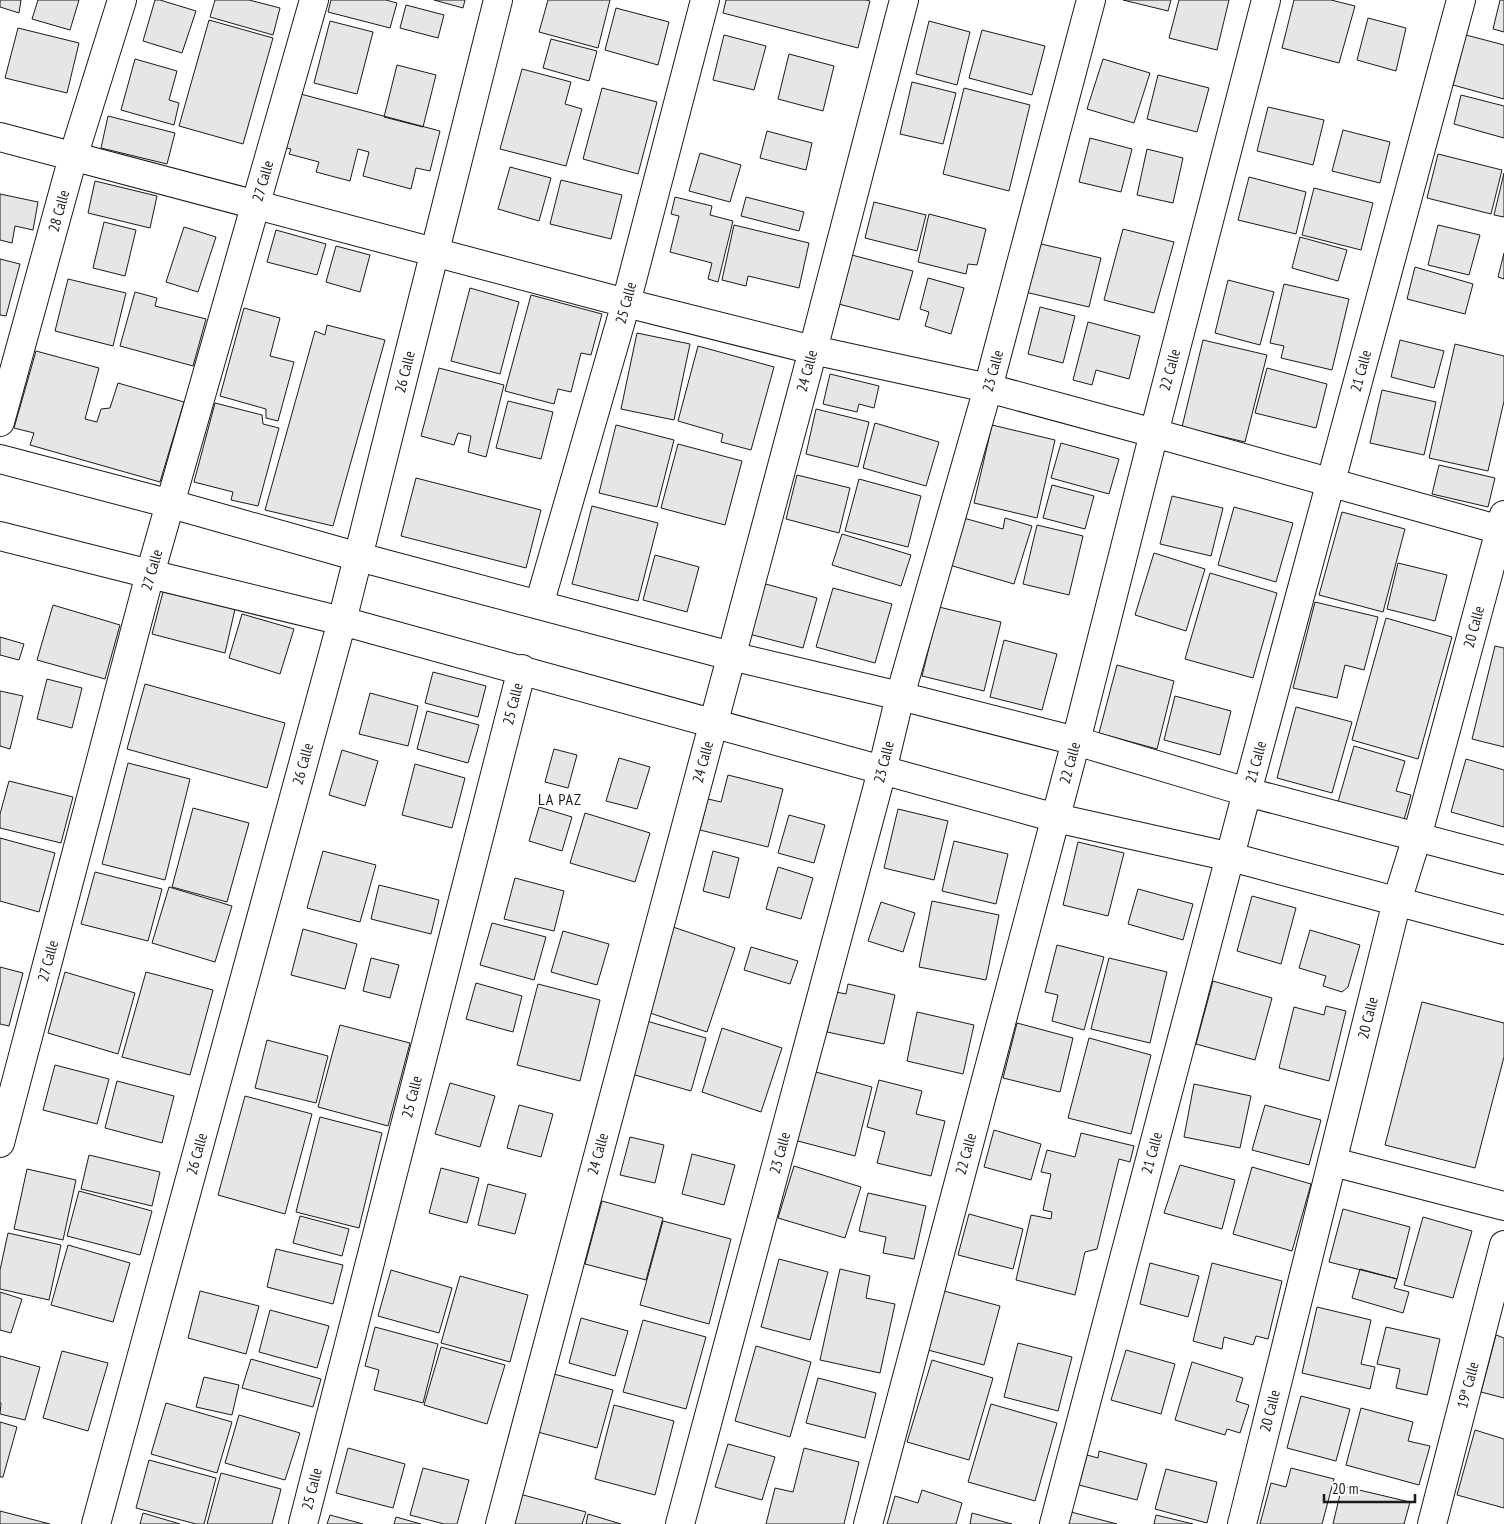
<svg xmlns="http://www.w3.org/2000/svg" width="1504" height="1524" font-family="'PT Sans Narrow',sans-serif">
<style>
.building{fill:#e6e6e6;stroke:#1a1a1a}
.lines{fill:none;stroke-linecap:round;stroke-linejoin:round}
.street-casing{stroke:#1a1a1a;stroke-width:30}
.street{stroke:#fff;stroke-width:28}
.labels{text-anchor:middle;stroke-width:4;stroke-linejoin:round;paint-order:stroke}
.street-label{font-size:15px;fill:#1a1a1a;stroke:#fff}
.neighbourhood-label{font-size:16px;letter-spacing:1px;fill:#1a1a1a;stroke:#fff}
</style>
<rect width="100%" height="100%" fill="#fff"/>
<path class="building" d="M0,0h21l-2,13 -19,-6z
M38,0h41l-9,30 -38,-11z
M155,0h5l36,11 -14,42 -39,-12z
M215,0h34l31,8 -7,27 -63,-18z
M331,0h55l11,3 -7,25 -62,-16z
M434,0h31l-2,8z
M548,0h62l-12,48 -59,-16z
M726,0h140l4,1 -12,47 -135,-35z
M1123,0h48l-3,11z
M1179,0h50l-12,50 -48,-12z
M1294,0h37l24,6 -16,57 -57,-15z
M1500,0h4v32l-11,-3z
M406,5l38,10 -6,23 -38,-10z
M616,8l53,14 -11,43 -53,-15z
M1368,18l38,10 -10,43 -39,-11z
M209,20l64,18 -30,106 -64,-18z
M330,21l43,11 -16,62 -43,-11z
M929,21l41,11 -13,53 -41,-11z
M18,28l61,15 -12,50 -62,-15z
M982,30l63,16 -13,49 -63,-17z
M724,35l42,11 -12,44 -41,-10z
M1466,35l38,10v54l-51,-14z
M551,39l46,12 -8,30 -46,-13z
M789,54l45,12 -11,45 -45,-12z
M135,59l42,12 -8,29 10,3 -5,22 -53,-15z
M1103,59l47,14 -16,50 -47,-14z
M397,65l39,10 -13,52 -39,-10z
M522,69l49,13 -6,22 17,5 -16,57 -66,-17z
M1158,75l51,13 -12,44 -50,-13z
M912,82l44,11 -13,51 -43,-10z
M602,88l55,14 -19,72 -55,-15z
M964,88l66,17 -21,86 -66,-17z
M293,92l147,39 -10,40 -14,-3 -5,21 -48,-13 6,-24 -11,-3 -8,32 -34,-9 3,-10 -30,-8 2,-5 -12,-3z
M1461,95l43,11v32l-50,-14z
M1268,107l56,13 -11,45 -56,-14z
M108,116l67,17 -8,31 -66,-16z
M1343,130l47,12 -10,41 -48,-12z
M767,131l45,12 -6,27 -46,-12z
M1090,138l42,11 -11,43 -42,-10z
M1147,149l36,9 -10,45 -36,-8z
M700,153l41,12 -11,37 -41,-11z
M1438,154l64,16 -11,44 -64,-16z
M510,167l41,11 -12,43 -41,-12z
M1504,173v44l-10,-2z
M1249,177l57,15 -10,42 -58,-14z
M561,180l61,15 -11,44 -61,-15z
M95,181l62,15 -7,32 -62,-15z
M1314,188l59,15 -12,47 -59,-15z
M0,194l38,8 -5,28 -18,-4 -3,17 -12,-3z
M675,197l37,9 -2,9 23,6 -15,61 -10,-3 4,-16 -42,-11 9,-36 -8,-2z
M746,197l58,15 -5,19 -58,-15z
M874,202l52,13 -9,36 -52,-13z
M929,214l57,15 -9,36 -9,-1 -2,10 -48,-12z
M104,222l32,8 -11,46 -32,-8z
M734,225l75,18 -10,45 -51,-12 -2,10 -24,-6z
M1438,225l42,10 -11,40 -41,-10z
M184,227l32,10 -18,55 -32,-10z
M1123,229l51,13 -20,71 -50,-13z
M276,230l50,14 -9,31 -50,-13z
M1300,237l47,13 -9,31 -46,-13z
M1037,243l64,15 -12,49 -64,-15z
M336,246l34,9 -10,37 -34,-10z
M1504,253v26l-6,-2z
M848,254l65,17 -14,49 -64,-17z
M0,259l20,5 -14,52 -6,-1z
M1415,267l58,17 -8,30 -58,-15z
M928,278l36,10 -13,46 -26,-8 4,-14 -9,-3z
M68,279l58,14 -13,53 -58,-15z
M1228,280l46,12 -14,53 -45,-12z
M1284,284l65,15 -17,71 -51,-12 3,-12 -14,-3z
M470,288l49,14 -19,72 -49,-13z
M135,292l22,6 -2,8 51,13 -13,47 -73,-20z
M531,295l71,19 -11,41 -10,-2 -10,39 -13,-3 -4,15 -49,-13z
M1040,307l35,9 -12,47 -35,-9z
M244,308l36,10 -10,38 24,6 -16,59 -12,-3v-9l-46,-13z
M1088,322l52,14 -11,43 -33,-9 -4,15 -19,-5z
M327,325l58,15 -52,186 -68,-16 50,-179 10,4z
M637,333l53,11 -16,76 -53,-11z
M1203,340l64,15 -22,87 -63,-15z
M1400,340l44,11 -10,37 -43,-11z
M1455,344l49,12v45l-16,70 -59,-13z
M698,346l76,21 -23,83 -30,-8 2,-8 -45,-13z
M36,351l63,17 -14,51 12,3 4,-13 9,-1 8,-25 66,19 -24,80 -130,-37 4,-12 -20,-5z
M439,368l65,17 -18,72 -18,-5 3,-16 -13,-3 -4,12 -33,-9z
M1267,368l60,16 -11,44 -61,-15z
M830,374l49,12 -5,22 -15,-4 -2,8 -34,-8z
M1382,390l54,12 -12,53 -54,-12z
M508,401l45,11 -12,47 -45,-11z
M215,403l47,12 1,9 16,4 -21,78 -27,-6 2,-8 -39,-10z
M816,409l53,13 -11,45 -52,-13z
M875,423l64,19 -13,44 -63,-18z
M616,425l58,15 -17,67 -58,-14z
M992,425l63,15 -18,78 -63,-15z
M1061,443l58,16 -10,35 -58,-16z
M678,444l64,17 -17,64 -64,-17z
M1439,465l56,13 -7,29 -56,-13z
M797,475l53,13 -11,45 -53,-14z
M416,478l125,32 -15,58 -125,-32z
M859,479l62,17 -13,51 -63,-16z
M1052,485l42,11 -9,33 -42,-11z
M1172,496l51,12 -12,48 -51,-12z
M592,506l66,17 -20,78 -66,-17z
M1234,507l59,16 -17,59 -58,-17z
M1342,512l63,17 -22,83 -64,-17z
M960,517l43,12 2,-11 27,8 -18,58 -68,-20z
M1037,525l46,11 -14,59 -46,-11z
M842,534l69,21 -10,31 -69,-21z
M1154,553l51,16 -19,62 -51,-16z
M655,555l44,12 -12,45 -44,-12z
M1398,563l49,12 -12,46 -48,-12z
M1210,573l67,20 -24,85 -68,-19z
M762,583l55,15 -14,50 -54,-14z
M833,588l59,16 -17,59 -59,-16z
M163,592l72,17 -10,44 -73,-19z
M1315,602l63,15 -14,53 -19,-5 -8,33 -44,-10z
M53,605l67,20 -15,54 -68,-19z
M939,607l62,15 -17,69 -62,-15z
M242,614l52,15 -14,45 -51,-16z
M1386,618l66,19 -34,122 -66,-19z
M0,637l24,7 -5,16 -19,-5z
M1004,640l53,14 -15,56 -52,-13z
M1495,646l9,2v99l-32,-8z
M1117,665l57,16 -17,68 -58,-16z
M433,672l53,14 -8,31 -53,-14z
M47,679l35,9 -10,40 -35,-9z
M145,684l140,39 -18,65 -140,-39z
M0,691l23,5 -13,53 -10,-3z
M370,693l48,13 -10,40 -49,-12z
M1175,696l56,15 -11,44 -56,-15z
M1296,707l56,15 -20,71 -55,-15z
M427,711l52,14 -11,38 -51,-14z
M1354,746l51,15 -9,30 15,4 -7,25 -66,-18z
M554,749l23,6 -9,33 -23,-6z
M342,750l36,11 -13,45 -36,-11z
M619,758l31,9 -13,42 -31,-8z
M1466,759l38,11v57l-53,-15z
M128,763l62,16 -25,101 -63,-16z
M415,764l50,14 -13,50 -50,-13z
M728,775l55,14 -15,58 -68,-17 8,-31 13,3z
M9,781l64,16 -12,46 -61,-15v-14z
M539,807l33,10 -10,34 -33,-10z
M193,808l56,15 -22,79 -55,-15z
M898,809l50,12 -14,59 -50,-12z
M585,813l65,20 -15,49 -65,-19z
M789,815l36,10 -11,38 -36,-10z
M0,838l55,15 -16,59 -39,-11z
M954,841l54,13 -12,50 -54,-13z
M1078,842l46,11 -16,63 -45,-11z
M323,851l53,14 -16,57 -53,-14z
M713,851l26,7 -10,40 -26,-7z
M778,867l35,11 -12,41 -35,-10z
M95,872l67,17 -14,52 -67,-17z
M515,878l49,13 -10,40 -50,-12z
M379,885l60,15 -8,34 -60,-15z
M169,887l63,19 -17,56 -63,-19z
M1138,889l55,15 -10,36 -55,-16z
M1252,896l44,12 -15,56 -44,-13z
M932,901l67,14 -13,65 -67,-13z
M881,902l34,11 -12,39 -35,-11z
M492,923l54,14 -12,43 -54,-15z
M670,926l65,22 -28,84 -66,-22z
M303,929l54,15 -12,45 -54,-14z
M1310,930l50,15 -12,42 -6,5 -19,-6 3,-10 -27,-8z
M563,931l46,13 -12,41 -46,-13z
M1057,945l47,12 -20,73 -32,-9 6,-26 -13,-3z
M751,947l47,14 -8,23 -46,-14z
M371,958l28,7 -9,33 -27,-7z
M1109,958l58,14 -17,71 -59,-14z
M0,967l23,6 -14,53 -9,-2z
M65,972l70,21 -17,61 -70,-21z
M146,972l67,18 -23,85 -68,-18z
M1213,981l59,17 -17,62 -59,-16z
M476,983l46,13 -9,36 -47,-13z
M538,984l62,16 -20,81 -63,-16z
M848,984l47,11 -11,49 -57,-12 9,-40 10,2z
M1422,1002l82,21v34l-29,111 -90,-23z
M1326,1006l20,5 -17,70 -50,-13 15,-61 30,8z
M917,1012l57,13 -11,49 -56,-13z
M643,1020l63,18 -15,53 -63,-18z
M1017,1023l56,15 -13,54 -57,-14z
M340,1025l70,18 -22,83 -70,-19z
M722,1028l60,20 -21,64 -59,-20z
M1089,1038l62,17 -20,79 -63,-16z
M267,1040l61,16 -12,47 -61,-15z
M55,1065l54,14 -12,45 -54,-14z
M812,1071l60,16 -17,69 -61,-16z
M879,1080l43,11 -6,23 29,7 -14,55 -54,-13 8,-31 -18,-5z
M117,1081l57,15 -12,47 -57,-15z
M450,1083l45,13 -15,51 -45,-13z
M1194,1084l57,12 -11,52 -56,-11z
M245,1096l67,18 -27,100 -67,-19z
M519,1105l34,9 -12,43 -34,-9z
M1265,1105l56,15 -12,45 -57,-15z
M320,1117l62,16 -23,95 -63,-16z
M994,1130l47,14 -10,36 -47,-13z
M1081,1133l53,13 -4,16 -11,-3 -22,90 -12,3 -10,43 -59,-15 15,-65 20,4 1,-7 -9,-2 8,-36 -10,-2 6,-22 28,7z
M630,1137l34,8 -9,38 -35,-8z
M692,1154l43,11 -11,40 -42,-11z
M89,1155l71,17 -8,34 -71,-17z
M1180,1165l55,15 -13,49 -58,-16z
M794,1166l67,21 -16,51 -67,-20z
M1252,1167l59,17 -19,67 -59,-17z
M441,1168l38,10 -12,45 -38,-10z
M27,1169l49,11 -13,60 -49,-11z
M488,1184l38,10 -11,40 -37,-9z
M79,1191l73,20 -12,44 -73,-19z
M868,1193l58,13 -12,53 -31,-6 3,-16 -27,-6z
M602,1201l61,17 -17,62 -61,-16z
M1343,1209l67,18 -13,52 -68,-17z
M969,1214l54,15 -10,40 -55,-14z
M300,1216l49,13 -7,27 -49,-13z
M1423,1217l49,14 -19,67 -49,-13z
M663,1221l68,18 -22,85 -69,-19z
M8,1233l53,12 -12,55 -49,-11v-19z
M68,1245l62,18 -17,59 -62,-17z
M276,1249l67,16 -10,39 -66,-17z
M779,1259l49,13 -18,68 -49,-13z
M1150,1263l49,13 -11,41 -48,-13z
M1212,1263l70,18 -14,58 -12,-3 -3,9 -29,-8 -2,12 -29,-8z
M840,1269l30,7 -4,22 29,6 -15,69 -60,-13z
M1360,1269l37,10 -3,9 15,4 -6,21 -51,-15z
M391,1270l61,18 -13,45 -61,-17z
M460,1276l68,19 -18,67 -69,-19z
M200,1291l59,15 -13,48 -58,-16z
M944,1291l56,15 -16,59 -56,-15z
M0,1292l22,7 -11,34 -11,-3z
M1317,1307l54,13 -10,44 14,3 -5,22 -68,-16z
M270,1310l59,16 -12,42 -58,-16z
M581,1318l47,13 -13,45 -46,-13z
M643,1320l63,17 -20,72 -63,-17z
M375,1327l63,17 -15,59 -49,-13 5,-20 -14,-4z
M1386,1327l54,12 -13,56 -31,-7 4,-19 -23,-5z
M1496,1335l8,3v60l-23,-6z
M1018,1343l54,14 -14,54 -54,-14z
M756,1346l55,16 -21,75 -55,-16z
M441,1347l64,18 -18,59 -63,-19z
M1126,1350l49,14 -14,50 -50,-14z
M62,1351l46,12 -20,68 -45,-13z
M0,1356l40,11 -15,53 -25,-6 1,-11h-1z
M251,1359l70,20 -8,28 -71,-19z
M932,1360l61,18 -24,82 -62,-18z
M1192,1362l51,16 -7,23 13,4 -9,28 -13,-4 -2,6 -50,-15z
M550,1373l63,17 -16,58 -63,-17z
M204,1377l35,8 -7,30 -36,-8z
M818,1378l58,15 -11,45 -59,-15z
M1301,1396l49,13 -14,52 -49,-13z
M166,1403l66,19 -15,51 -66,-19z
M991,1404l66,19 -22,78 -67,-19z
M614,1405l60,16 -19,74 -60,-16z
M1361,1408l52,14 -5,19 22,5 -11,39 -73,-20z
M239,1415l61,18 -15,47 -60,-17z
M0,1422l17,5 -14,50h-3z
M1475,1430l29,9v69l-47,-13z
M728,1444l47,13 -13,43 -47,-13z
M348,1448l57,16 -12,44 -57,-15z
M804,1448l55,14 -15,62h-78l9,-36 18,4z
M1099,1451l48,13 -10,36 -58,-15 8,-30 11,3z
M149,1460l67,18 -12,46h-8l-60,-16z
M423,1468l46,12 -12,44h-13l-34,-9z
M1291,1468l43,11 -12,45h-62l11,-41 15,4z
M1166,1469l51,13 -10,41 -52,-14z
M221,1473l60,16 -9,35h-65z
M1342,1486l68,16 -6,22h-71z
M922,1490l40,13 -6,21h-69l8,-28 23,7z
M516,1493l70,19 -4,12h-74z
M0,1511l50,13h-50z
M1071,1512l46,12h-50z
M143,1513l37,11h-40z
M972,1513l40,11h-42z
M588,1514l33,10h-35z
M330,1515l33,9h-36z
M1156,1515l37,9h-39z
M396,1517l25,7h-27z"/>
<g class="lines">
<g class="street-casing">
<path id="street" d="M0,137l626,166 187,47 175,38 166,45 350,98
M0,422l73,-265 49,-157
M0,459l171,45 188,53 372,99 169,40 176,45 171,51 257,68
M0,536l150,38 192,47 714,197 175,39 273,73
M539,605l87,-302 79,-303
M0,1143l150,-569 164,-574
M1333,1162l171,44
M96,1524l246,-903 156,-621
M303,1524l219,-855
M500,1524l313,-1174 91,-350
M680,1524l202,-753 18,-75 88,-308 103,-388
M868,1524l208,-783 78,-308 112,-433
M1054,1524l193,-732 214,-792
M1242,1524l155,-623 20,-64 87,-322
M1432,1524l72,-279"/>
</g>
<use href="#street" class="street"/>
</g>
<g class="labels">
<g class="street-label">
<text transform="translate(263 181) rotate(-74)" y="5">27 Calle</text>
<text transform="translate(59 211) rotate(-75)" y="5">28 Calle</text>
<text transform="translate(626 303) rotate(-75)" y="5">25 Calle</text>
<text transform="translate(1170 370) rotate(-75)" y="5">22 Calle</text>
<text transform="translate(807 371) rotate(-75)" y="5">24 Calle</text>
<text transform="translate(993 371) rotate(-75)" y="5">23 Calle</text>
<text transform="translate(1361 371) rotate(-75)" y="5">21 Calle</text>
<text transform="translate(405 372) rotate(-76)" y="5">26 Calle</text>
<text transform="translate(152 570) rotate(-74)" y="5">27 Calle</text>
<text transform="translate(1474 627) rotate(-75)" y="5">20 Calle</text>
<text transform="translate(513 704) rotate(-76)" y="5">25 Calle</text>
<text transform="translate(703 762) rotate(-75)" y="5">24 Calle</text>
<text transform="translate(884 762) rotate(-76)" y="5">23 Calle</text>
<text transform="translate(1256 762) rotate(-75)" y="5">21 Calle</text>
<text transform="translate(1070 763) rotate(-75)" y="5">22 Calle</text>
<text transform="translate(303 764) rotate(-75)" y="5">26 Calle</text>
<text transform="translate(48 961) rotate(-75)" y="5">27 Calle</text>
<text transform="translate(1368 1018) rotate(-76)" y="5">20 Calle</text>
<text transform="translate(412 1097) rotate(-76)" y="5">25 Calle</text>
<text transform="translate(780 1153) rotate(-75)" y="5">23 Calle</text>
<text transform="translate(1152 1153) rotate(-75)" y="5">21 Calle</text>
<text transform="translate(197 1154) rotate(-75)" y="5">26 Calle</text>
<text transform="translate(598 1154) rotate(-75)" y="5">24 Calle</text>
<text transform="translate(966 1154) rotate(-75)" y="5">22 Calle</text>
<text transform="translate(1468 1385) rotate(-75)" y="5">19ª Calle</text>
<text transform="translate(1270 1411) rotate(-76)" y="5">20 Calle</text>
<text transform="translate(312 1489) rotate(-76)" y="5">25 Calle</text>
</g>
<g class="neighbourhood-label">
<text x="560" y="805">LA PAZ</text>
</g>
</g>
<path d="M1324 1494v8h91v-8" fill="none" stroke="#1a1a1a" stroke-width="2.5"/>
<text x="1332" y="1494" font-size="15" fill="#1a1a1a" stroke="#ffffff" stroke-width="4" paint-order="stroke">20 m</text>
</svg>
